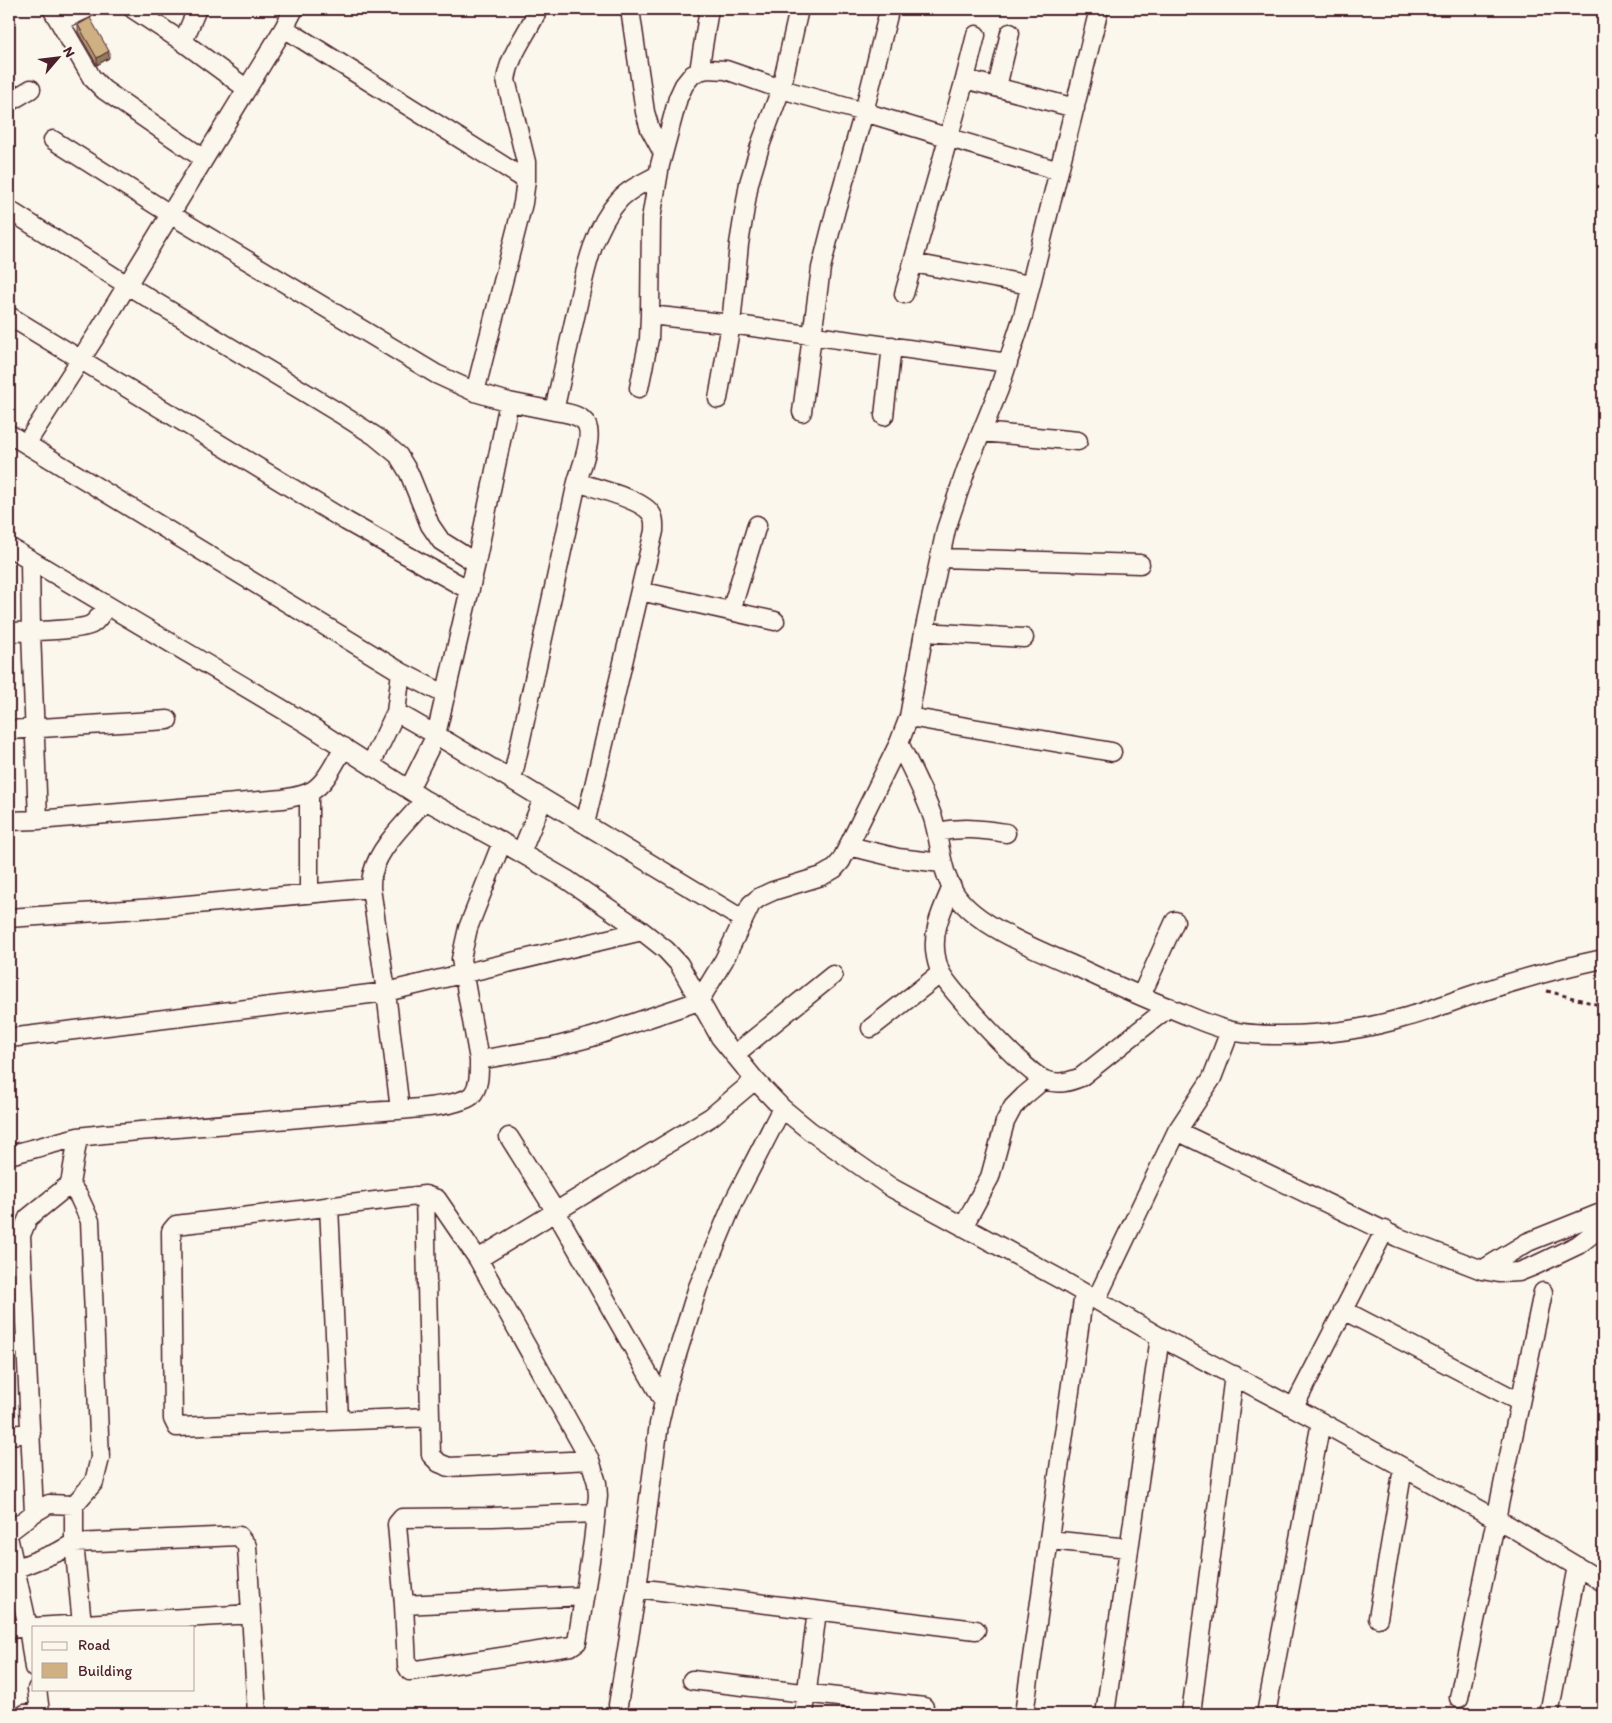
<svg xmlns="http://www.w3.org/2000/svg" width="1612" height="1723" font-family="Itim,sans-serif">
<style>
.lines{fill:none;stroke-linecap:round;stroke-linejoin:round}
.minor-casing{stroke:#4a1f2b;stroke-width:21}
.path{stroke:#4a1f2b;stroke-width:3;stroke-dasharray:4 4;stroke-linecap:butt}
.minor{stroke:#fbf7ec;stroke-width:18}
.wall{fill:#b29771;stroke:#4a1f2b}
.shaded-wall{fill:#917b5c;stroke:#4a1f2b}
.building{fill:#cfb083;stroke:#4a1f2b}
</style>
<rect width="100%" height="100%" fill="#fbf7ec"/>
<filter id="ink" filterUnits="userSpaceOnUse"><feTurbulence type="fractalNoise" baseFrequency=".02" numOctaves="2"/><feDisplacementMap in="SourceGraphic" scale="10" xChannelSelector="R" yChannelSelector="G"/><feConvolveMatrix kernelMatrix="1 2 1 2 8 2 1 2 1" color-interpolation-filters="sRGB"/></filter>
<g filter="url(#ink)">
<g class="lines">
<g class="minor-casing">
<path id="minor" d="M52,9l40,69 12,12 100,69
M133,9l50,33
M197,9l-14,33 64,47
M538,9c-10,25 -28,43 -32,71l20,82v18l-3,23 -48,189 34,10 45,9
M630,9l15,103 5,17 13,24
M60,21l26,-12
M284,28l10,-19
M699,71l10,-62
M965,79l110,29
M997,87l13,-54
M9,102l22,-13
M53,140l117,74 266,160 39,18
M658,175c-13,7 -29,14 -39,25 -28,31 -35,78 -44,117 -7,31 -14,62 -21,94 9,1 22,3 29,9 14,11 -2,47 -6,62l-65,298 230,139
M9,210l118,75 212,128 36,23 23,19 11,18 21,52 11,16 35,22
M913,263l117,22
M904,294l61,-215 11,-44
M650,315l1,-96 9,-54 18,-67 6,-13 8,-10 7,-4 9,-2 18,1 55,19 83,23 195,59
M9,316l337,205 123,69
M639,388l10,-49 1,-24 81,9 277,39
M718,399l13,-75 8,-80 10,-61 12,-40 20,-54 18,-80
M509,402l-33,161 -40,172 76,45
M802,412l19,-144 15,-59 28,-97 24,-97
M884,416l8,-70
M982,432l96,9
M9,434l17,10 73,-113 185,-303 242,152
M26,444l375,228 -5,40 40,23 -27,54
M577,482c17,6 67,17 75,33 3,5 2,11 2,16l-69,293
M9,547l295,175 121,78 77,42 64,37 76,52 24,19 13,14 41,73 35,43 27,28 28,23 82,57 168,91 100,58 161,85 190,105 92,55
M940,558l200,6
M30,560l1,71 7,189 245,-21c8,-2 19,-3 27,-7 16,-8 25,-30 34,-45
M640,591l135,30
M731,611l26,-86
M9,632c16,-1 72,-1 83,-8 7,-5 11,-12 15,-19
M924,632l100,6
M401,672l45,23
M909,717l203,35
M9,730l159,-10
M899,743c12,25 25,49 34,75 8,26 7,53 23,77 22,32 85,56 121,72 33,16 68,31 102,45 17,7 34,15 53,19 16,4 34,4 51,4 43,0 85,-6 127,-19 22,-6 43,-15 65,-22 42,-14 85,-26 128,-35
M371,764l25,-52
M425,800c-17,20 -46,47 -52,72 -2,5 -2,11 -2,16l15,104 256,-61
M9,821l29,-1
M937,832c24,-5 45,-3 69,1
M849,846l49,12 44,5
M521,853l22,-54
M952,887c-10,23 -21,45 -16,70 1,5 3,13 6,18 11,18 85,99 103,105 13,5 24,2 36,-3l88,-70
M309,894v-102
M9,918l145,-10 217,-20
M1141,996l34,-75
M871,1028l70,-55
M9,1038l377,-46 14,118
M734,1055l99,-80
M479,1060l-18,-101 7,-31 34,-86
M1177,1131l220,106 85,33 17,3 20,-1 15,-6 44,-21 13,-10 12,-13
M78,1137l-8,47 9,13 11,24 10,237 -6,24 -20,23v38l165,-7 8,10 10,168
M509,1137l47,75 108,190
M9,1155l69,-18 26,-3c83,-7 167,-13 251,-21 23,-2 100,-4 116,-17 9,-9 8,-24 8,-36l75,-13 38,-10 107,-36 25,-41 27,-56 9,-7 13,-6 49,-15 12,-7 7,-8 58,-118 10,-26 15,-85 22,-103 20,-59 33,-81 24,-73 76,-307
M425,1195l5,222 -253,10 -4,-8 -2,-188 5,-6 249,-30 12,4 41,60
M329,1206l10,214
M963,1227l27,-50 15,-55 8,-15 11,-11 19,-16
M1482,1270l46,-28 75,-30
M1096,1300l81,-169 35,-53 18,-47
M1343,1310l177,92
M9,1345l17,-2
M1294,1407l91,-177
M430,1417l1,38 8,8 10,4 141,-7
M9,1435l22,-2
M34,1513l-13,-278 7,-17 42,-34
M9,1532l25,-19 15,-9 25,1
M1049,1540l80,8
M9,1541l19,86h6
M15,1569l43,-17 16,-9 8,81
M637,1588l339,42
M584,1596l-180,9 3,61 3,5 161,-25 6,-4 16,-100 5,-46 -1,-13 -7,-23 -112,-201 233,-142 44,-37
M404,1605l-7,-81 5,-6 91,-1 103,-4
M1378,1618l25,-150
M35,1627l216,-13
M9,1629l19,-2 6,41
M692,1680l232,27
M1459,1698l84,-406
M618,1705l19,-117 22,-164 10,-44 29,-93 36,-86 48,-93
M25,1714l15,-2 -3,-23
M804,1714l13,-103
M1024,1714l60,-421
M1105,1714l55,-377
M1191,1714l43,-339
M1266,1714l55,-292
M1549,1714l28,-148"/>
</g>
<path class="path" d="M1547,991l56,15"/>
<use href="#minor" class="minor"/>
</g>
<path class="wall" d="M78,25l31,33 -12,7 -19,-33z"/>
<path class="shaded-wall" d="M109,51v7l-12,7v-7z"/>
<path class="building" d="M90,18l19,33 -12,7 -19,-33z"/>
</g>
<rect width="1612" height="1723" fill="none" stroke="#fbf7ec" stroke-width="30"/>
<rect x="15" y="15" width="1582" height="1693" fill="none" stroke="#4a1f2b" stroke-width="2" filter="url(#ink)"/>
<rect x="32" y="1626" width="162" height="65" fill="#fbf7ec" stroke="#b4a19f"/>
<rect x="42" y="1642" width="25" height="8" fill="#fbf7ec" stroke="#b4a19f"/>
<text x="78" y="1650" font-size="15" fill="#4a1f2b">Road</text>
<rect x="42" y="1663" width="25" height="15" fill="#cfb083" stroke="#b4a19f"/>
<text x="78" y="1676" font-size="15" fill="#4a1f2b">Building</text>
<g transform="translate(58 58) rotate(62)" stroke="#fbf7ec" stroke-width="4" paint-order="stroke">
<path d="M0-4L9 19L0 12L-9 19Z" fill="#4a1f2b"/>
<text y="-8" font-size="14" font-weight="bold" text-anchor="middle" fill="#4a1f2b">N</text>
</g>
</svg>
